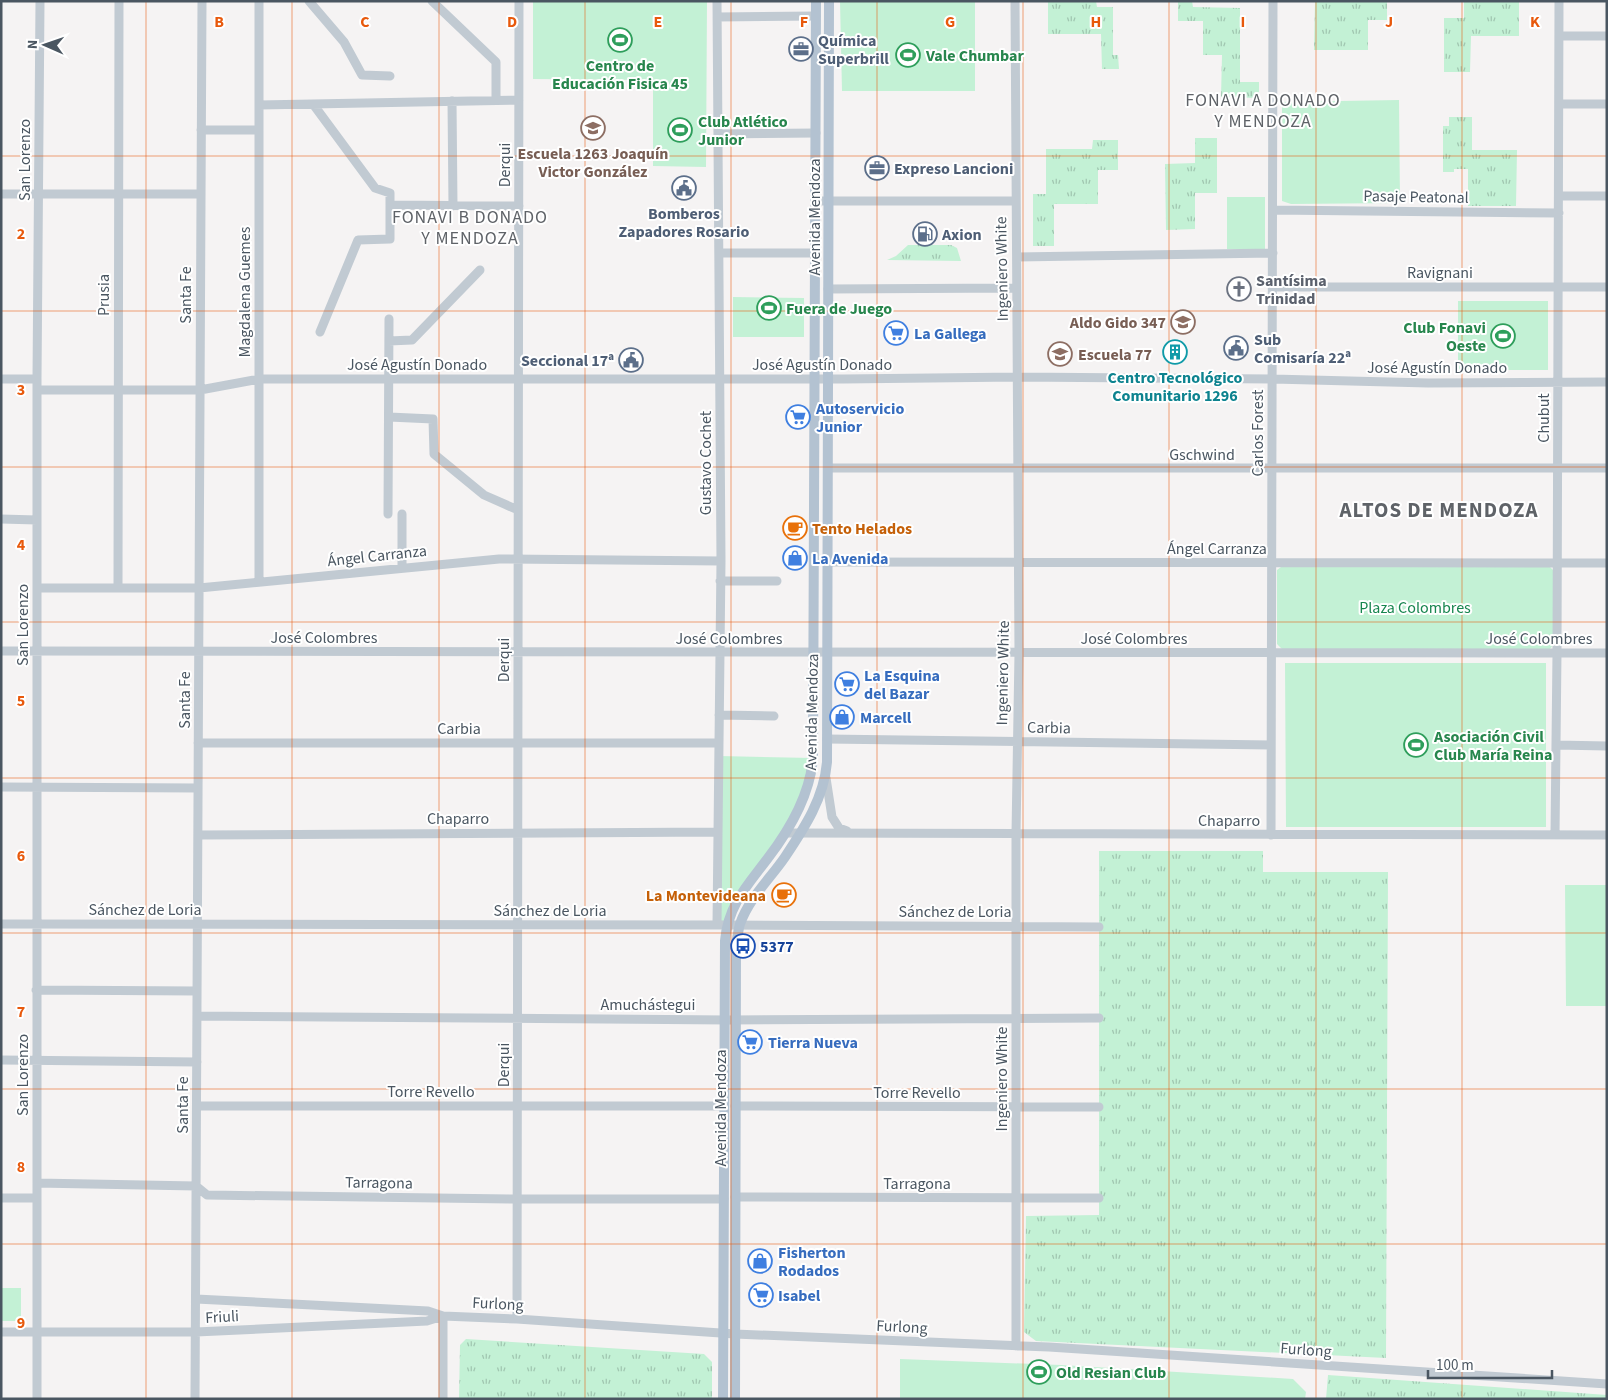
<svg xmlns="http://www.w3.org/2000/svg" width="1608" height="1400" font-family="'Source Sans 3',sans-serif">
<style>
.grass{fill:url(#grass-tufts)}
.park{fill:#c3f1d5}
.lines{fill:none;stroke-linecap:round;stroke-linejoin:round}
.minor{stroke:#c1cad2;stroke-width:9}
.major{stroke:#b3c2d1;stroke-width:10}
.grid{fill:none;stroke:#e8590c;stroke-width:1;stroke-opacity:0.55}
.labels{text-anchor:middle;stroke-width:4;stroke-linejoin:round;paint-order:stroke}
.service-label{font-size:16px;font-weight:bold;fill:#4e5e75;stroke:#fff;text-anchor:start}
.leisure-label{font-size:16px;font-weight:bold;fill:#27864d;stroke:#fff;text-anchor:start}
.education-label{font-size:16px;font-weight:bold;fill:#785e54;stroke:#fff}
.street-label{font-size:16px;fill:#4a5661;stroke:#fff}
.worship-label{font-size:16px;font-weight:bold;fill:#5b616d;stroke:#fff;text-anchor:start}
.shop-label{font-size:16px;font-weight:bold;fill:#366cbe;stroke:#fff;text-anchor:start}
.culture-label{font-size:16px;font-weight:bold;fill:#0d838f;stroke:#fff}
.food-label{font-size:16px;font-weight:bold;fill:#c56008;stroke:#fff;text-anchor:start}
.park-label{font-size:16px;fill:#17864f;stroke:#fff}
.transit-label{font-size:16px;font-weight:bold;fill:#164399;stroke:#fff;text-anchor:start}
.neighbourhood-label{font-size:18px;letter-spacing:1px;fill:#5f6368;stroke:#fff}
.district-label{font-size:21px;font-weight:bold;letter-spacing:1px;fill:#5f6368;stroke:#fff}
.grid-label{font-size:16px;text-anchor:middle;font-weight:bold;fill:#e8590c;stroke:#fff;stroke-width:4;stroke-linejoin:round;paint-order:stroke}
</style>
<defs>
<pattern id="grass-tufts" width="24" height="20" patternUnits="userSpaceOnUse" patternTransform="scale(1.25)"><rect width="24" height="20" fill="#c3f1d5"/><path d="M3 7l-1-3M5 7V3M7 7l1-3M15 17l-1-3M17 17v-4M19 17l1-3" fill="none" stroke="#a0c6b0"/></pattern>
</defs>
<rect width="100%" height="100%" fill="#f5f3f3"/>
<path class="grass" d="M1048,1h48l1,6h16v48h5l1,14h-17l-1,-35h-53z
M1178,1h14l1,6 47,1v74h19v16l-38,-1 1,-42h-19v-34h-25z
M1315,1h72v19h-19v30h-54z
M1464,1h55v35h-48l-1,36h-26v-54h20z
M1449,117h23v33h45l-1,56h-48v-37h-14v3h-11v-46h6z
M1195,138h22v55h-22v36l-29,1 -1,-66 30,-1z
M1093,140h25v30h-20v34h-44v42h-21v-52h13v-45h46z
M908,245h43l6,3 4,13 -74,-1 9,-4z
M1099,851h164v21h125l-2,486 -350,-17 -12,-9 2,-116 73,-1z
M466,1339l238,15 8,8v37h-253l1,-54z
M1328,1375l279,20v4h-281z"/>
<path class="park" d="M533,1h174l-1,166 -53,-1v-86l-120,-1z
M840,1h135v90h-133z
M1399,100l1,103 -109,1 -9,-3v-99z
M1227,197h38v52h-38z
M733,297l71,1v39h-71z
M1458,301h90v69h-90z
M1549,566l4,4v75l-3,4h-268l-5,-5v-74l4,-3z
M1285,663h261v164h-260z
M719,756l94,2 -7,35 -79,132h-10z
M1565,885h42v121h-41z
M1,1288h20v33h-20z
M900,1359l161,6 232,14 13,13 -1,7h-405z"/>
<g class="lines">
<path class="minor" d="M309,1l35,41 18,33 28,1
M432,1l64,61v38
M1015,1l4,652 -3,181v512
M717,17l99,-1
M1559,36h48
M452,101l1,105
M313,104l62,84 15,5v46l-32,1 -38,92
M1559,104h48
M259,105l260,-5
M201,130h58
M718,134l98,-1
M1,194h200
M1559,196h48
M816,201h199
M390,205l129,1
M1273,210l286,3
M719,253h96
M1017,257l256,-4
M1273,287h334
M828,289l188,-1
M389,341l23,-1 68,-70
M1,379h36
M38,390h162l59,-11h585l173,-2 256,2 155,4 179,-1
M389,417l44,2 1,35 50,41 34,15
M828,468h779
M388,514l1,-195
M1,519l36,1
M827,562l780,1
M402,568v-54
M720,581h57
M259,582v-581
M37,588h162l300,-29 222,2
M118,588l1,-587
M1,651l1606,2
M719,715l55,1
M827,739l444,6
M198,743h521
M1556,745l51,1
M826,778l6,39 7,11 8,3
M1,787l197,1
M785,833l822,2
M198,835l520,-3
M1271,835l2,-834
M1555,835l2,-182 2,-652
M1,924l726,1 372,2
M717,925l4,-364 -4,-560
M36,990l161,1
M197,1016l532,4 370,-2
M1,1060l196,2
M197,1106h527
M735,1106l364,1
M37,1183l159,3 11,9 310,4h207
M735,1197l364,1
M1,1198h36
M196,1299l232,12 15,5 74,3 218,15 314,13 558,37
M517,1319l2,-1318
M1,1332h195l231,-11 16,-5
M37,1399v-1020l3,-378
M195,1399l7,-1398
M443,1399v-83"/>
<path class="major" d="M723,1399l2,-458c3,-36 22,-55 43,-83 23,-30 42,-63 45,-100l3,-757
M735,1399l1,-456c2,-6 2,-13 4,-19 9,-26 30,-45 45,-67 20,-30 39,-59 42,-95l2,-761"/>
</g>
<path class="grid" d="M146,1v1398M292,1v1398M439,1v1398M585,1v1398M731,1v1398M877,1v1398M1023,1v1398M1169,1v1398M1316,1v1398M1462,1v1398M1,156h1606M1,311h1606M1,467h1606M1,622h1606M1,778h1606M1,933h1606M1,1089h1606M1,1244h1606"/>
<defs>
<g id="stadium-ring" transform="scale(1.25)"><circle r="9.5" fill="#fff" stroke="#2e9e5b" stroke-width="1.5"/><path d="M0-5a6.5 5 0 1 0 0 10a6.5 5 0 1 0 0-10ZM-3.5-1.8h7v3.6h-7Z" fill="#2e9e5b"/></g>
<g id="office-ring" transform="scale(1.25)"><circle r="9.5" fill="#fff" stroke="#5c6f8a" stroke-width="1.5"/><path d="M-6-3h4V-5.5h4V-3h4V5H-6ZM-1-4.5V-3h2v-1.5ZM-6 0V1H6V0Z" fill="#5c6f8a"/></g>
<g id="school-ring" transform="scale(1.25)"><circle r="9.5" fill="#fff" stroke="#8d6e63" stroke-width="1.5"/><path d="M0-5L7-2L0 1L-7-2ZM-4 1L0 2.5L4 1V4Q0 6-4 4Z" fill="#8d6e63"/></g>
<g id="civic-ring" transform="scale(1.25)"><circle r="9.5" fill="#fff" stroke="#5c6f8a" stroke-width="1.5"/><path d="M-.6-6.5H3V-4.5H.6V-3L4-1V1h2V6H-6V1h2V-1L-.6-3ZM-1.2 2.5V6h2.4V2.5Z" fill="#5c6f8a"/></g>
<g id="fuel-ring" transform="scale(1.25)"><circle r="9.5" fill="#fff" stroke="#5c6f8a" stroke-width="1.5"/><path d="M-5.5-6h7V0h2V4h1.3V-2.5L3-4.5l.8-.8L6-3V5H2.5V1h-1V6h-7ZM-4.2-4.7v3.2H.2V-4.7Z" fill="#5c6f8a"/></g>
<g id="church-ring" transform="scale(1.25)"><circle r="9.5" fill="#fff" stroke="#6b7280" stroke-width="1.5"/><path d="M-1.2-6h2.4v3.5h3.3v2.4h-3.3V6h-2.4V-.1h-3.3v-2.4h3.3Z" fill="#6b7280"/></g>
<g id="supermarket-ring" transform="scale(1.25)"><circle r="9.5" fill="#fff" stroke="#3f7fe0" stroke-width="1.5"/><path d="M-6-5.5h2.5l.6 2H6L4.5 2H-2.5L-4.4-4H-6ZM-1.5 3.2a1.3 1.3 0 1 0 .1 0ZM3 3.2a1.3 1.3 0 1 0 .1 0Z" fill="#3f7fe0"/></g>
<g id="building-ring" transform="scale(1.25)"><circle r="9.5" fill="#fff" stroke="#0f9aa8" stroke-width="1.5"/><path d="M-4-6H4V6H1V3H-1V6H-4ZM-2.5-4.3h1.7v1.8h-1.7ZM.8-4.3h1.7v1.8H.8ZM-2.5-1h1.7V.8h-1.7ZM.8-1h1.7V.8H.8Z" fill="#0f9aa8"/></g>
<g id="cafe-ring" transform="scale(1.25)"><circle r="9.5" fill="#fff" stroke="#e8710a" stroke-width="1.5"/><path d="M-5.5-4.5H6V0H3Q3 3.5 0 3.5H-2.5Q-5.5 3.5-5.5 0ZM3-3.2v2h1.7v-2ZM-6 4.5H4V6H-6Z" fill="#e8710a"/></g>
<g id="shop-ring" transform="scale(1.25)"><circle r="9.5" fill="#fff" stroke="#3f7fe0" stroke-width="1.5"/><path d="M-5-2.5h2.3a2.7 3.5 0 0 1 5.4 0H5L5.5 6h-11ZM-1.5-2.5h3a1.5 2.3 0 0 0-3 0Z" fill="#3f7fe0"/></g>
<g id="bus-ring" transform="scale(1.25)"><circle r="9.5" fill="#fff" stroke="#1a4fb4" stroke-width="1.5"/><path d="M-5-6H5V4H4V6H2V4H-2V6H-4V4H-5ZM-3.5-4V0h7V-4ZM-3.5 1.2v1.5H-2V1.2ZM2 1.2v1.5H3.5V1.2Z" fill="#1a4fb4"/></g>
</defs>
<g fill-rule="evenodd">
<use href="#stadium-ring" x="620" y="40"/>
<use href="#office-ring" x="801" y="49"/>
<use href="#stadium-ring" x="908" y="55"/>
<use href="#school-ring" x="593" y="128"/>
<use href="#stadium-ring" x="680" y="130"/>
<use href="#office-ring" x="877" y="168"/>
<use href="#civic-ring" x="684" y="188"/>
<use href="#fuel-ring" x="925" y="234"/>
<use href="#church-ring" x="1239" y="289"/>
<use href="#stadium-ring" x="769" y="308"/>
<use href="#school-ring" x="1183" y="322"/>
<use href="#supermarket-ring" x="896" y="333"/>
<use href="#stadium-ring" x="1503" y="336"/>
<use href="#civic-ring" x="1236" y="348"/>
<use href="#building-ring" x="1175" y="352"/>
<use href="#school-ring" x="1060" y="354"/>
<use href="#civic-ring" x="631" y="360"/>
<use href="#supermarket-ring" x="798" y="417"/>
<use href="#cafe-ring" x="795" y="528"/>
<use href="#shop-ring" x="795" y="558"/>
<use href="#supermarket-ring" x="847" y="684"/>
<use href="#shop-ring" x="842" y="717"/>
<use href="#stadium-ring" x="1416" y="745"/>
<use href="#cafe-ring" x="784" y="895"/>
<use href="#bus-ring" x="743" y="946"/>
<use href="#supermarket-ring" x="750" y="1042"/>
<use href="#shop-ring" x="760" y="1261"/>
<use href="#supermarket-ring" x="761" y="1295"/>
<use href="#stadium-ring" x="1039" y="1372"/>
</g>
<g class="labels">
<g class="service-label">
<text x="818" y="46">Química<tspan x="818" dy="18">Superbrill</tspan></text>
<text x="894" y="174">Expreso Lancioni</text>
<text x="684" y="219" text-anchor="middle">Bomberos<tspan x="684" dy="18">Zapadores Rosario</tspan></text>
<text x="942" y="240">Axion</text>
<text x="1254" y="345">Sub<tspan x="1254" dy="18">Comisaría 22ª</tspan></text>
<text x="614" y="366" text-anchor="end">Seccional 17ª</text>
</g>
<g class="leisure-label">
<text x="926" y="61">Vale Chumbar</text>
<text x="620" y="71" text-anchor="middle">Centro de<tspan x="620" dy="18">Educación Fisica 45</tspan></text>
<text x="698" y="127">Club Atlético<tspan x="698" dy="18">Junior</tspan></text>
<text x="786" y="314">Fuera de Juego</text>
<text x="1486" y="333" text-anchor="end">Club Fonavi<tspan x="1486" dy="18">Oeste</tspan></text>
<text x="1434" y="742">Asociación Civil<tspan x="1434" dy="18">Club María Reina</tspan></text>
<text x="1056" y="1378">Old Resian Club</text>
</g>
<g class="education-label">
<text x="593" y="159">Escuela 1263 Joaquín<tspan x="593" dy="18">Victor González</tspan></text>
<text x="1166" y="328" text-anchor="end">Aldo Gido 347</text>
<text x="1078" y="360" text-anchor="start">Escuela 77</text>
</g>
<g class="street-label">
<text transform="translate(24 160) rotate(-90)" y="6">San Lorenzo</text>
<text transform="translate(504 165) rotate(-90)" y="6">Derqui</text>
<text transform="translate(1416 196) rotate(1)" y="6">Pasaje Peatonal</text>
<text transform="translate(814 217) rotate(-90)" y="6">Avenida Mendoza</text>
<text transform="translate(1001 269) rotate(-91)" y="6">Ingeniero White</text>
<text x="1440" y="278">Ravignani</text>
<text transform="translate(244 292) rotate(-90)" y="6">Magdalena Guemes</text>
<text transform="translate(103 295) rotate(-90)" y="6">Prusia</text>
<text transform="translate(185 295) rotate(-90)" y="6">Santa Fe</text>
<text x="417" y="370">José Agustín Donado</text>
<text x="822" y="370">José Agustín Donado</text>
<text x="1437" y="373">José Agustín Donado</text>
<text transform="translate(1543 418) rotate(-90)" y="6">Chubut</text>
<text transform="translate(1257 433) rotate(-90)" y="6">Carlos Forest</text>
<text x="1202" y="460">Gschwind</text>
<text transform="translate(705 463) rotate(-90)" y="6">Gustavo Cochet</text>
<text x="1217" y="554">Ángel Carranza</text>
<text transform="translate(377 555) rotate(-6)" y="6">Ángel Carranza</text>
<text transform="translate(22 625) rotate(-90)" y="6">San Lorenzo</text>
<text x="324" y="643">José Colombres</text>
<text x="729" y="644">José Colombres</text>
<text x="1134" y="644">José Colombres</text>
<text x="1539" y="644">José Colombres</text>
<text transform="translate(503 660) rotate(-90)" y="6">Derqui</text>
<text transform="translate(1002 673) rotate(-89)" y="6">Ingeniero White</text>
<text transform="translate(184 700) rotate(-90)" y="6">Santa Fe</text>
<text transform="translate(811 712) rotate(-89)" y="6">Avenida Mendoza</text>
<text transform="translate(1049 727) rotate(1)" y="6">Carbia</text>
<text x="459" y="734">Carbia</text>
<text x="458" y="824">Chaparro</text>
<text x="1229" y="826">Chaparro</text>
<text x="145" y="915">Sánchez de Loria</text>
<text x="550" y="916">Sánchez de Loria</text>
<text x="955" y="917">Sánchez de Loria</text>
<text x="648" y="1010">Amuchástegui</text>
<text transform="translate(503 1065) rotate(-90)" y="6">Derqui</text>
<text transform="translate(22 1075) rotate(-90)" y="6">San Lorenzo</text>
<text transform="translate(1001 1079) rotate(-90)" y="6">Ingeniero White</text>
<text x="431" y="1097">Torre Revello</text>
<text x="917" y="1098">Torre Revello</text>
<text transform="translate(182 1105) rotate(-90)" y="6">Santa Fe</text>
<text transform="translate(720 1108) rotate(-90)" y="6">Avenida Mendoza</text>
<text transform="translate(379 1182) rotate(1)" y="6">Tarragona</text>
<text x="917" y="1189">Tarragona</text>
<text transform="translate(498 1303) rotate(3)" y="6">Furlong</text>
<text transform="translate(222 1316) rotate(-3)" y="6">Friuli</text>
<text transform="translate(902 1326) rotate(3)" y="6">Furlong</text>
<text transform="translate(1306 1349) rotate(4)" y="6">Furlong</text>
</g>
<g class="worship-label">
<text x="1256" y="286">Santísima<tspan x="1256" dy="18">Trinidad</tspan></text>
</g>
<g class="shop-label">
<text x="914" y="339">La Gallega</text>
<text x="816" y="414">Autoservicio<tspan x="816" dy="18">Junior</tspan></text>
<text x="812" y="564">La Avenida</text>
<text x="864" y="681">La Esquina<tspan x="864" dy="18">del Bazar</tspan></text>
<text x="860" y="723">Marcell</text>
<text x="768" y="1048">Tierra Nueva</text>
<text x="778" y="1258">Fisherton<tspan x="778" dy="18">Rodados</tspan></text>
<text x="778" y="1301">Isabel</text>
</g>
<g class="culture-label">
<text x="1175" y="383">Centro Tecnológico<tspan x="1175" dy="18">Comunitario 1296</tspan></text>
</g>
<g class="food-label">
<text x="812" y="534">Tento Helados</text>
<text x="766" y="901" text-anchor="end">La Montevideana</text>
</g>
<g class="park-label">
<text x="1415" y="613">Plaza Colombres</text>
</g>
<g class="transit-label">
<text x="760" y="952">5377</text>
</g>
<g class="neighbourhood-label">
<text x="1263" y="106">FONAVI A DONADO<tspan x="1263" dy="21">Y MENDOZA</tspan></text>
<text x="470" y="223">FONAVI B DONADO<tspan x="470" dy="21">Y MENDOZA</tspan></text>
</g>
<g class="district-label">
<text x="1439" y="517">ALTOS DE MENDOZA</text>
</g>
</g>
<g class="grid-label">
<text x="219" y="27">B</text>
<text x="365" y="27">C</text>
<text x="512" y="27">D</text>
<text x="658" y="27">E</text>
<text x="804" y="27">F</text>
<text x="950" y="27">G</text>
<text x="1096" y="27">H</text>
<text x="1243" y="27">I</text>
<text x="1389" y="27">J</text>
<text x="1535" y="27">K</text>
<text x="21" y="239">2</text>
<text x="21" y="395">3</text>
<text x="21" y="550">4</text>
<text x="21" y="706">5</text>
<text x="21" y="861">6</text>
<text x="21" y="1017">7</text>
<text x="21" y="1172">8</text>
<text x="21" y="1328">9</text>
</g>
<rect width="1608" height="1400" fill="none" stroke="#4a5661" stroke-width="5"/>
<g transform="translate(45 45) rotate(272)" stroke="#ffffff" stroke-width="4" paint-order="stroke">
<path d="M0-4L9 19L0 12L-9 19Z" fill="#4a5661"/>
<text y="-8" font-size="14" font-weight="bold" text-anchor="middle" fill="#4a5661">N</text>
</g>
<path d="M1428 1370v8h124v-8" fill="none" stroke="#4a5661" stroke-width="2.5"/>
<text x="1436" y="1370" font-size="15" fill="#4a5661" stroke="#ffffff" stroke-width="4" paint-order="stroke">100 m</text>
</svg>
